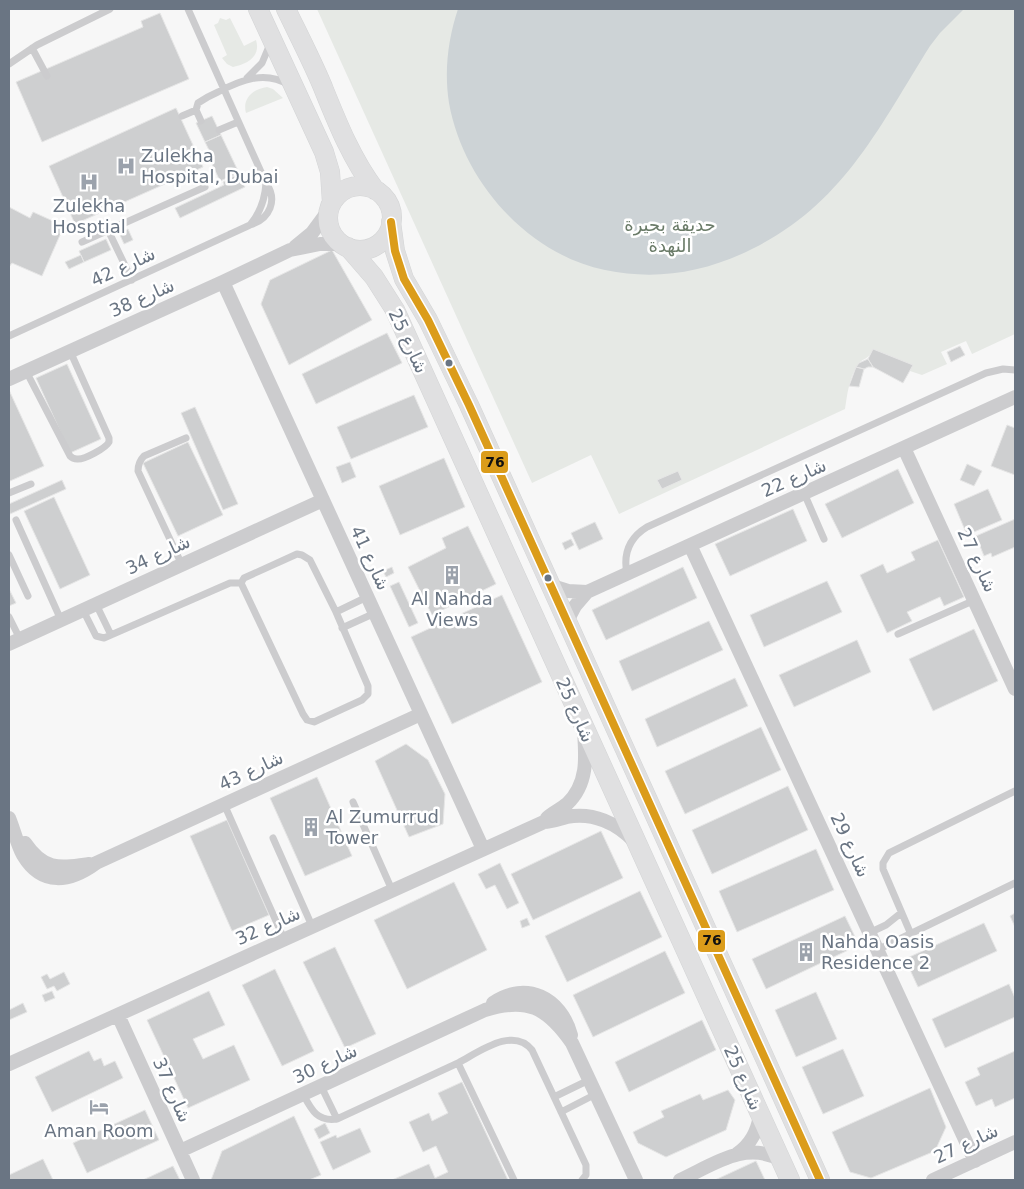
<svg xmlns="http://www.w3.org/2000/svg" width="1024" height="1189" font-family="'DejaVu Sans',Vazirmatn,sans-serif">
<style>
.green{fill:#e6e9e5}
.water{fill:#cdd3d6}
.building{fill:#cecfd0;stroke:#e6e6e6}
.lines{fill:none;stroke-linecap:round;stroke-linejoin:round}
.secondary-casing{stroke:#d3d4d5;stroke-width:20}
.lane{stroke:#ccccce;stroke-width:7}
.street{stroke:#ccccce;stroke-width:14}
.secondary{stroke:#e0e0e1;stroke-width:19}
.bus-1-casing{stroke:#fff;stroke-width:11}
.bus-1{stroke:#db9c1a;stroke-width:8}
.bus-dot{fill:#6a7583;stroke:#fff;stroke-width:2}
.labels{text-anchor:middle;stroke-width:5;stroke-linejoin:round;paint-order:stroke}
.poi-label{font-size:18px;fill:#6a7583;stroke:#fff;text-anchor:start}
.park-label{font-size:18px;fill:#6a7b68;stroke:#fff}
.street-label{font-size:18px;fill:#6a7583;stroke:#fff}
.line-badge{stroke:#fff;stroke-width:2}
.pale-badge-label{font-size:14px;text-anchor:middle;font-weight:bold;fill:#111}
</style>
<rect width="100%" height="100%" fill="#f7f7f7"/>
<path class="green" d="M317,9h698v325l-43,20 -6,-13 -25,11 6,12 -25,11 -12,-4 2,-6 -39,-16c-6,13 -11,8 -16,17 -8,12 -10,30 -12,43l-226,105 -28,-59 -59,28z
M220,18l6,2 4,-2 14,28 12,-6c5,16 -8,24 -23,27l-6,-3 -5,-6 5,-3 -13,-30 4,-2z
M267,87l6,2 10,9 -37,15c-4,-15 7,-24 21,-26z"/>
<path class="water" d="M458,9h506l-24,24 -10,13c-51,81 -86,157 -176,202 -47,24 -97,33 -149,22 -78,-16 -142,-89 -156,-167 -5,-32 -1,-64 9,-94z"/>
<path class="building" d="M160,13l29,66 -147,63 -26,-60 127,-55 -2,-6z
M176,108l27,59 -128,57 -26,-58z
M212,116l9,19 -16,7 -9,-19z
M221,135l18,38 -19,8 -9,-19 3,-2 -9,-18z
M238,174l7,13 -65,31 -5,-10 49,-23 -1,-3z
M9,207l21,11 3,-6 31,14 -22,50 -30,-13 -3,4z
M128,229l5,11 -9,4 -5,-11z
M106,239l5,11 -27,12 -5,-11z
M332,250l40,70 -83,45 -28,-61 9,-24z
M81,255l3,7 -15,7 -4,-7z
M387,333l15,30 -86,41 -14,-30z
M960,346l5,9 -14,7 -4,-10z
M873,349l40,16 -10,18 -30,-16 -5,-8z
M868,359l5,8h-5l-4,2 -8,-2 3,-4z
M67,364l34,75 -31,14 -34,-75z
M856,367l8,2 -5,18 -10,-1z
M9,390l35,76 -34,15 -1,-3z
M414,395l14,32 -77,32 -14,-32z
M195,407l43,97 -15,6 -42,-97z
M1007,425l8,3v47l-24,-9z
M188,442l35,73 -45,21 -35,-73z
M444,458l21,49 -65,28 -21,-49z
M350,462l6,15 -14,6 -6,-16z
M967,464l15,7 -8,15 -14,-6z
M898,469l16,34 -72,35 -17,-34z
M678,471l4,9 -20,9 -5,-9z
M62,480l4,9 -56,25 -1,-10z
M988,489l14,31 -35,15 -13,-31z
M54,497l36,78 -30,14 -36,-78z
M793,509l14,32 -77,35 -15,-32z
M1015,519v28l-23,10 -1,-4 -7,3 -8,-20z
M595,522l8,17 -24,11 -8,-17z
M468,526l28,58 -64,31 -24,-48 38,-19 -4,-10z
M571,539l3,6 -9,5 -3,-7z
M938,540l26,57 -20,9 -4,-9 -33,15 5,9 -25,12 -27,-58 23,-11 4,9 28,-13 -4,-8z
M392,567l2,6 -8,4 -3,-6z
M683,567l14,31 -91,42 -14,-30z
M827,581l15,31 -78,35 -14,-32z
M399,582l19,41 -9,4 -19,-41z
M9,589l7,14 -7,3z
M502,595l40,87 -90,42 -41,-87z
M709,621l14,29 -91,41 -13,-30z
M974,629l24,52 -65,30 -24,-52z
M857,640l14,32 -77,35 -15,-32z
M735,678l13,28 -91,41 -12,-28z
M761,727l20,43 -96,44 -20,-43z
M406,744l22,16 17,34 -2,30 -34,13 -34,-76z
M317,777l35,79 -47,20 -35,-78z
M788,786l20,44 -96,44 -20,-44z
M227,820l42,95 -37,16 -42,-95z
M601,831l22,47 -90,42 -22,-46z
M816,849l18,41 -97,42 -18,-41z
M500,863l19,40 -12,6 -12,-24 -9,4 -8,-15z
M454,882l33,68 -80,39 -33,-69z
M640,891l22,46 -95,45 -22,-46z
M1015,913v14l-5,-11z
M845,916l14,29 -93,44 -14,-30z
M527,918l3,7 -8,3 -2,-7z
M984,923l13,28 -79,36 -13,-28z
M335,947l41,87 -31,14 -42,-86z
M665,951l20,42 -92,44 -20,-42z
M275,969l39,82 -32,15 -40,-81z
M64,972l6,12 -13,7 -3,-5 -7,3 -6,-12 6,-3 3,5z
M1009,984l6,14v19l-70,31 -13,-29z
M52,991l3,7 -10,4 -3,-7z
M209,991l16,34 -32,14 10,20 31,-14 16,35 -62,28 -41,-88z
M816,992l21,47 -41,18 -21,-47z
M23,1003l4,9 -18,8v-10z
M702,1020l14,30 -87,42 -14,-30z
M843,1049l21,47 -41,18 -21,-47z
M89,1051l5,10 7,-3 3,8 11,-5 8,17 -71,34 -17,-35z
M1015,1051v47l-20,9 -3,-8 -16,7 -11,-24 15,-7 -3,-7z
M462,1082l46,98h-116l37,-16 6,14 13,-6 -12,-26 -13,6 -14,-30 20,-9 3,8 16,-8 -10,-20z
M930,1088l16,39 -11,24 -64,27 -21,-6 -18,-40z
M728,1090l7,10 -9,30 -60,27 -28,-14 -5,-11 31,-15 -3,-6 39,-17 3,6z
M145,1110l14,30 -72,33 -14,-30z
M294,1116l27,59 -12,5h-98l11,-29z
M325,1123l5,10 -11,6 -5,-10z
M360,1128l11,24 -38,18 -13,-28 16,-7 1,3z
M43,1159l10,21h-44v-5z
M756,1161l9,19h-50z
M173,1166l7,14h-37z"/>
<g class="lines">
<g class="secondary-casing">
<path id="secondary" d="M258,9l66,143 6,20 2,31
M286,9c12,25 25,50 36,76 15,37 29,73 53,105
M328 218a32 32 0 1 1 64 0a32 32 0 1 1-64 0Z
M391,222l4,29 9,28 24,41 41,85 351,775
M348,247l26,30 21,33 395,870"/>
</g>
<path class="lane" d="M32,48l15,28
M9,64l28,-19 73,-36
M247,78l15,-15 8,-19
M182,116l14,-6
M201,121l-5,-11 2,-7c6,-4 13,-8 20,-11 23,-12 47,-22 71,-7
M219,130l19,-8
M250,225c11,-13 15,-26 16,-42
M108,230l24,50
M82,242l123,-55
M9,336l241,-111c20,-6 28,-25 16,-42l-78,-174
M26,371l44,85c2,2 3,3 7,3 7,1 29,-11 32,-17v-4l-39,-87
M9,493l22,-9
M804,493l20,46
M16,520l45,100
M297,554l5,1 8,5 26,52 32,74v8l-6,6 -48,22 -7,-2 -4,-6 -62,-131 3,-5z
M9,555l19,41
M182,565l-44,-94c0,-6 1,-10 6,-15l42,-18
M627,574c-4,-20 2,-36 20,-47l339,-154 17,-4 12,1
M96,604l15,31
M83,610l13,26 8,2 126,-55h11
M336,612l31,-15
M9,617l11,22
M342,628l33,-15
M898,634l77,-34
M353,802l39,88
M224,804l60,135
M273,838l39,88
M910,932l-27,-63v-6l6,-10 126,-62
M869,933l17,-8 15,-12
M877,950l138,-67
M321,1086l16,33
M303,1094c8,15 14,28 34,25l121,-56
M554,1097l35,-17
M561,1112l35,-18
M514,1180l-56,-117c21,-11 55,-37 74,-13l54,115v10l-4,5"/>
<path class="street" d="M295,247l17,-14 17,-23
M223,282l260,567
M9,379l214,-97 67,-32 30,-6h21
M904,448l111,241
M690,545l285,616
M549,585l19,6 19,1
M566,623l9,-17 12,-14 428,-195
M9,644l314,-144
M9,818c5,12 8,26 14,37 19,32 47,27 73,8l325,-149
M547,818c7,-6 14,-9 20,-14 21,-20 19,-46 17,-72
M25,843c19,28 34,25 64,21
M493,1003c33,-23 68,-5 78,32
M118,1015l75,165
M9,1064l535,-242c8,0 15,-3 23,-5 26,-5 50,6 68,25
M180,1151l305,-141c42,-13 62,-3 87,33l64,137
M737,1154c14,-10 20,-22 23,-38
M680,1180c33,-15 65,-40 101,-20
M933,1180l82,-38"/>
<use href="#secondary" class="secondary"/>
<g class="bus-1-casing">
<path id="bus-1" d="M391,222l4,29 9,28 24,41 41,85 351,775"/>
</g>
<use href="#bus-1" class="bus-1"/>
</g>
<defs>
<g id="hospital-bare" transform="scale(1.5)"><path d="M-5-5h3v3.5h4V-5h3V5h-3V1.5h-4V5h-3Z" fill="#9ba2ac" stroke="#fff" stroke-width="2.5" paint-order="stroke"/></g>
<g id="building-bare" transform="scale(1.5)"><path d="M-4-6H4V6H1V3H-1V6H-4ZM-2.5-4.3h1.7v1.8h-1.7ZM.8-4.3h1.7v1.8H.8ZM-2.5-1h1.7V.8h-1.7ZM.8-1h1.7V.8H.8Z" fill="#9ba2ac" stroke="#fff" stroke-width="2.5" paint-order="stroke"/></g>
<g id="hotel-bare" transform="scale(1.5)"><path d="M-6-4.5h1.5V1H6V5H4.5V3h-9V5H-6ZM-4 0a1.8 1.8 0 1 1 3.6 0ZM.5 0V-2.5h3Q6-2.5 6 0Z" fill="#9ba2ac" stroke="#fff" stroke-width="2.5" paint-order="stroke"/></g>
</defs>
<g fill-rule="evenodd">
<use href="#hospital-bare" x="126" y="166"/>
<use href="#hospital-bare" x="89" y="182"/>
<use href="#building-bare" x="452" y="575"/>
<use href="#building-bare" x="311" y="827"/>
<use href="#building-bare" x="806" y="952"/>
<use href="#hotel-bare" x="99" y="1107"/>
</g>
<g class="bus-dot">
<circle cx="449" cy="363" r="4.5"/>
<circle cx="548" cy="578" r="4.5"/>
</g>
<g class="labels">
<g class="poi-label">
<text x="141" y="162">Zulekha<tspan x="141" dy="21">Hospital, Dubai</tspan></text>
<text x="89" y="212" text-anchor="middle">Zulekha<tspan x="89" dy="21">Hosptial</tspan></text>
<text x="452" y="605" text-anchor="middle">Al Nahda<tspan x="452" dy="21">Views</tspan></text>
<text x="326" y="823">Al Zumurrud<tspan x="326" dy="21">Tower</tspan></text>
<text x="821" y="948">Nahda Oasis<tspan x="821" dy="21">Residence 2</tspan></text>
<text x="99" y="1137" text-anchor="middle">Aman Room</text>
</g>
<g class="park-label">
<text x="670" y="231">حديقة بحيرة<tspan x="670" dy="21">النهدة</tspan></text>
</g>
<g class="street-label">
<text transform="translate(123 267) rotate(-25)" y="6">شارع 42</text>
<text transform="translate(142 298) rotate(-24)" y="6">شارع 38</text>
<text transform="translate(408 341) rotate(65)" y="6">شارع 25</text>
<text transform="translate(794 478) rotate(-24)" y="6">شارع 22</text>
<text transform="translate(158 555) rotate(-25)" y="6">شارع 34</text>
<text transform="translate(370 558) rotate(65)" y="6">شارع 41</text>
<text transform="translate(977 560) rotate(65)" y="6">شارع 27</text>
<text transform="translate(575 710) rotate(66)" y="6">شارع 25</text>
<text transform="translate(251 771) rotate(-25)" y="6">شارع 43</text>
<text transform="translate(850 845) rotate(65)" y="6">شارع 29</text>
<text transform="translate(268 926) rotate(-24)" y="6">شارع 32</text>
<text transform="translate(325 1064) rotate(-25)" y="6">شارع 30</text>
<text transform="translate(743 1078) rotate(66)" y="6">شارع 25</text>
<text transform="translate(172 1090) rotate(66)" y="6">شارع 37</text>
<text transform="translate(966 1144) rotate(-25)" y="6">شارع 27</text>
</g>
</g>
<g class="line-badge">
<rect x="480" y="450" width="29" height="24" rx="5" fill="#db9c1a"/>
<rect x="697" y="929" width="29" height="24" rx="5" fill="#db9c1a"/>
</g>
<g class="pale-badge-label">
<text x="495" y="467">76</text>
<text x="712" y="945">76</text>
</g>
<rect width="1024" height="1189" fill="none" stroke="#6a7583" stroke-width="20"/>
</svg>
